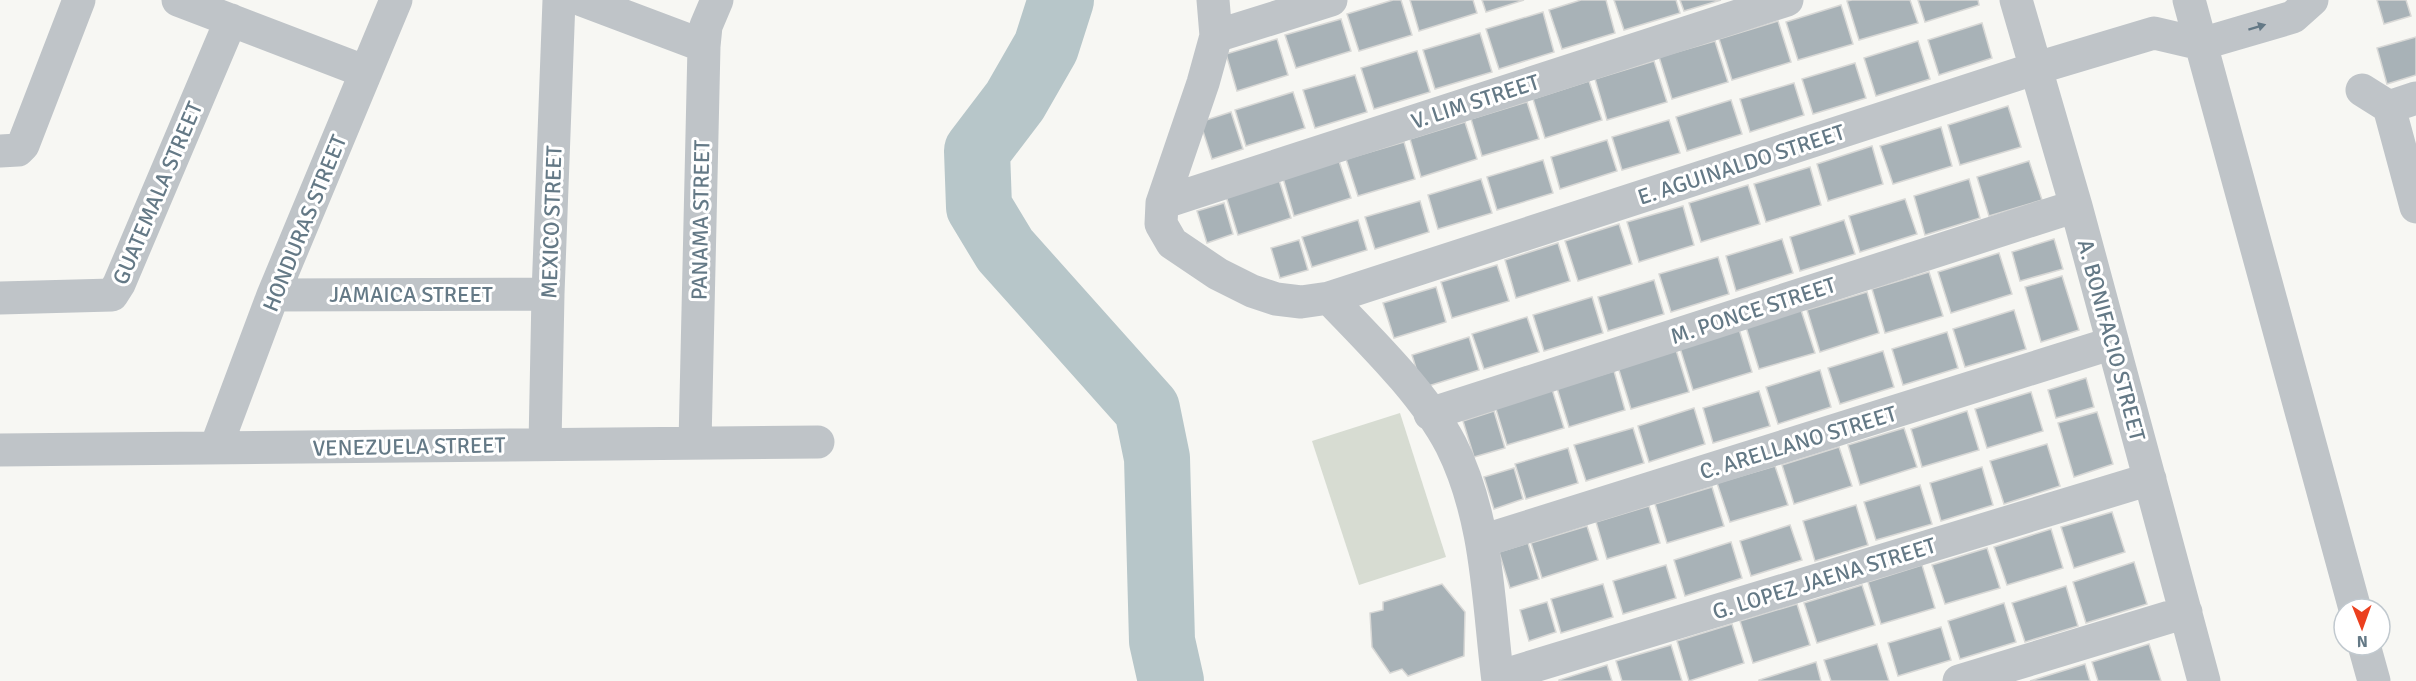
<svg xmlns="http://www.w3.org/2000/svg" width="2416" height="681" font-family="Signika,sans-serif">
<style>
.green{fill:#d7dcd2}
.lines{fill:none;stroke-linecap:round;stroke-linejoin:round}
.river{stroke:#b7c6c9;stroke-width:66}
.building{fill:#a8b2b7;stroke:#d8d8d6;stroke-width:1.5}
.minor{stroke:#bfc4c8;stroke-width:33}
.oneway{fill:#647986}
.labels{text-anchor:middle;stroke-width:6;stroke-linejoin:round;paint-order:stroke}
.street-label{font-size:22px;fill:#647986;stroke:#fff}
</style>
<rect width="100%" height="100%" fill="#f7f7f3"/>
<path class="green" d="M1400,413l46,144 -87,28 -47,-144z"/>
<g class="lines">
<path class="river" d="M1061,0l-15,47 -31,54 -38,50 2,56 26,43 142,159 10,49 5,183 9,40"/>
</g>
<path class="building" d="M1393,0h8l11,35 -53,16 -12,-37z
M1410,0h63l4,13 -58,18z
M1482,0h42l-38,12z
M1581,0h25l9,33 -53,16 -13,-39z
M1614,0h62l4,13 -56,17z
M1680,0h41l-37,11z
M1852,0h58l8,23 -59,17 -12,-39z
M1918,0h60l1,5 -54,17z
M2377,0h29l5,16 -27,8z
M1841,5l12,39 -55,16 -12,-38z
M1543,12l11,40 -55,17 -13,-40z
M1341,19l10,32 -55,17 -11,-33z
M1778,21l13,41 -59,18 -13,-41z
M1982,23l10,35 -53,17 -11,-35z
M1480,33l12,39 -57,17 -12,-39z
M2416,37v38l-29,9 -10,-36z
M1277,39l11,36 -51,16 -11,-37z
M1715,41l13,41 -56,17 -13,-42z
M1918,41l12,38 -54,17 -12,-38z
M1417,51l13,41 -56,17 -13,-41z
M1654,61l13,41 -60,18 -12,-41z
M1855,63l11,35 -53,16 -11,-35z
M1355,75l12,37 -52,16 -12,-38z
M1589,81l13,39 -57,18 -12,-39z
M1794,83l10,32 -54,17 -10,-33z
M1293,92l12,36 -59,18 -11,-36z
M1731,100l11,34 -55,17 -11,-34z
M1527,102l12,37 -57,17 -11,-37z
M2008,106l13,41 -61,18 -12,-40z
M1231,112l12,37 -31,10 -12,-37z
M1669,120l11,33 -58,17 -10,-33z
M1465,122l12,37 -56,18 -11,-38z
M1941,127l11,39 -59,18 -13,-38z
M1607,140l10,31 -57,18 -9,-32z
M1404,142l11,37 -57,17 -12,-37z
M1872,146l11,38 -55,17 -11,-37z
M1543,160l10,33 -56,17 -10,-33z
M1339,161l12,37 -57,18 -11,-38z
M2029,161l13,39 -53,16 -12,-39z
M1810,167l11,38 -55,17 -12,-38z
M1481,179l11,34 -54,16 -10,-34z
M1969,179l11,39 -55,17 -11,-39z
M1279,180l12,38 -53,17 -12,-39z
M1748,185l12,39 -59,18 -12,-39z
M1905,199l12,35 -57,18 -11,-36z
M1420,201l9,31 -54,17 -10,-32z
M1224,203l9,31 -26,9 -10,-32z
M1683,206l11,39 -55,17 -12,-40z
M1358,220l9,30 -55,17 -10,-30z
M1844,220l11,34 -55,17 -10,-34z
M1619,224l13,40 -54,17 -13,-40z
M1782,239l11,34 -57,18 -10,-35z
M2054,239l9,30 -43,12 -8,-29z
M1299,240l9,30 -28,8 -9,-30z
M1558,243l12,38 -54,17 -11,-38z
M1999,253l13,41 -61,19 -13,-41z
M1718,257l11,37 -58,18 -12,-38z
M1497,265l12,36 -57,17 -11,-36z
M1929,272l14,44 -58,17 -13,-44z
M2062,276l17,54 -38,12 -16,-55z
M1654,280l10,34 -56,17 -10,-34z
M1436,287l10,35 -52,16 -11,-35z
M1867,292l12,41 -59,19 -13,-42z
M1592,297l11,36 -59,18 -11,-36z
M1801,310l14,43 -56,16 -13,-42z
M2014,310l12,39 -61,18 -12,-38z
M1527,317l12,35 -55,17 -12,-35z
M1739,329l13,43 -59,18 -13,-42z
M1947,332l11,36 -55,17 -11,-36z
M1469,337l10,33 -57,18 -10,-33z
M1676,350l13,42 -58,17 -13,-42z
M1883,351l11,36 -54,17 -12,-36z
M1820,370l11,37 -53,17 -12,-37z
M1614,371l11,39 -56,17 -12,-39z
M2086,378l8,29 -38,11 -8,-28z
M1552,389l12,39 -57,17 -12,-39z
M1759,391l11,35 -57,17 -10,-35z
M2031,392l12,39 -56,17 -12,-39z
M1694,408l11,36 -56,18 -11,-36z
M1494,411l11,37 -31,9 -11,-36z
M1967,411l12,39 -57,17 -11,-38z
M2097,412l16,52 -39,13 -16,-54z
M1633,428l11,35 -58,18 -12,-36z
M1904,428l13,39 -57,18 -12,-40z
M2047,444l13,42 -56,18 -14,-43z
M1839,447l13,39 -58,18 -12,-39z
M1568,448l10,35 -52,16 -11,-35z
M1775,466l13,39 -58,17 -13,-39z
M1982,467l11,38 -52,16 -11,-38z
M1514,468l9,31 -29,10 -10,-32z
M1920,485l12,39 -56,16 -12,-38z
M1712,487l12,39 -57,17 -12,-39z
M1856,505l12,40 -53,16 -12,-40z
M1649,506l11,37 -53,16 -11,-37z
M2112,512l13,40 -51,16 -13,-41z
M1790,525l12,35 -51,16 -11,-35z
M1587,526l11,34 -56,18 -11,-35z
M2051,529l12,39 -56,17 -13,-38z
M1731,542l11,36 -57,18 -11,-36z
M1528,543l11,36 -29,9 -11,-36z
M1987,548l13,40 -55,16 -13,-39z
M2134,562l13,42 -61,19 -13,-41z
M1666,565l10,33 -53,16 -10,-33z
M1922,565l13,43 -54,16 -13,-42z
M1442,584l23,28 -1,44 -56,20 -6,-7 -12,4 -18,-26 -2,-34 13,-3v-8z
M1603,584l10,33 -52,16 -10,-34z
M1862,585l13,40 -58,18 -13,-40z
M2066,586l12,40 -53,16 -13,-39z
M1547,602l9,30 -27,9 -9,-31z
M2004,603l12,39 -56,17 -12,-38z
M1797,604l13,41 -57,18 -13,-42z
M1732,624l12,39 -55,18 -12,-40z
M1941,627l10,33 -53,16 -10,-33z
M1877,644l12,37h-58l-7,-21z
M2149,644l12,37h-63l-6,-19z
M1671,645l11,36h-60l-6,-20z
M1816,662l5,19h-62v-1z
M2085,664l5,17h-60z
M1607,665l5,16h-53v-1z"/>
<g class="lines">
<path class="minor" d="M178,0l188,72
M582,0l122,46
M1213,0l3,36 -13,47 -41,120 -1,21 11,19 46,31 34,17 24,8 25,3 28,-4 708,-230 117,-35 47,11 92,-27 19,-17
M2016,0l60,206 128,475
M2189,0l166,609
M1216,36l115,-36
M2362,90l27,17 27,100
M2389,107l27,-9
M0,151l18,-1 5,-5 56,-145
M1162,203l625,-203
M273,295l275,-1
M0,298l112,-3 7,-11 112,-264
M1329,298c41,43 95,95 122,147 37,74 37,157 47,236
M1430,414l646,-208
M695,443l9,-397 2,-20 11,-26
M545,444l3,-150 11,-294
M216,447l57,-152 123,-295
M0,450l818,-8
M1482,541l631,-198
M2364,645l10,36
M1498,677l652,-198
M1959,681l227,-69"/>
</g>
<defs><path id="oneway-solid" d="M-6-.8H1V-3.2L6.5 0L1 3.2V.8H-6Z" transform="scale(1.5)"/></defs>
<use class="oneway" href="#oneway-solid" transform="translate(2257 27) rotate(-17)"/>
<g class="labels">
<g class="street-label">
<text transform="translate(1475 101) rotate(-18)" y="8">V. LIM STREET</text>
<text transform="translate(1741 164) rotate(-18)" y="8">E. AGUINALDO STREET</text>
<text transform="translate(157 193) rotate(-67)" y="8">GUATEMALA STREET</text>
<text transform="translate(700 220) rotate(-89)" y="8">PANAMA STREET</text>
<text transform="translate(551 222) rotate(-88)" y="8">MEXICO STREET</text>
<text transform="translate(304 223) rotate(-68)" y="8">HONDURAS STREET</text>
<text x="411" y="302">JAMAICA STREET</text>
<text transform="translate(1753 310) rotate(-18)" y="8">M. PONCE STREET</text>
<text transform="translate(2112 340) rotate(75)" y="8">A. BONIFACIO STREET</text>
<text transform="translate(1798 442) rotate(-17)" y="8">C. ARELLANO STREET</text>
<text transform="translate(409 446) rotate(-1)" y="8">VENEZUELA STREET</text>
<text transform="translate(1824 578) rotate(-17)" y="8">G. LOPEZ JAENA STREET</text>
</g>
</g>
<g transform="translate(2362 627) rotate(179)"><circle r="28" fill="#ffffff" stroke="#c1c9cf" stroke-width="1.5"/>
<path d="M0-4.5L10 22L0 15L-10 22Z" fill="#eb401f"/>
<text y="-9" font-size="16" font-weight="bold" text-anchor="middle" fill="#647986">N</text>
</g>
</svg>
